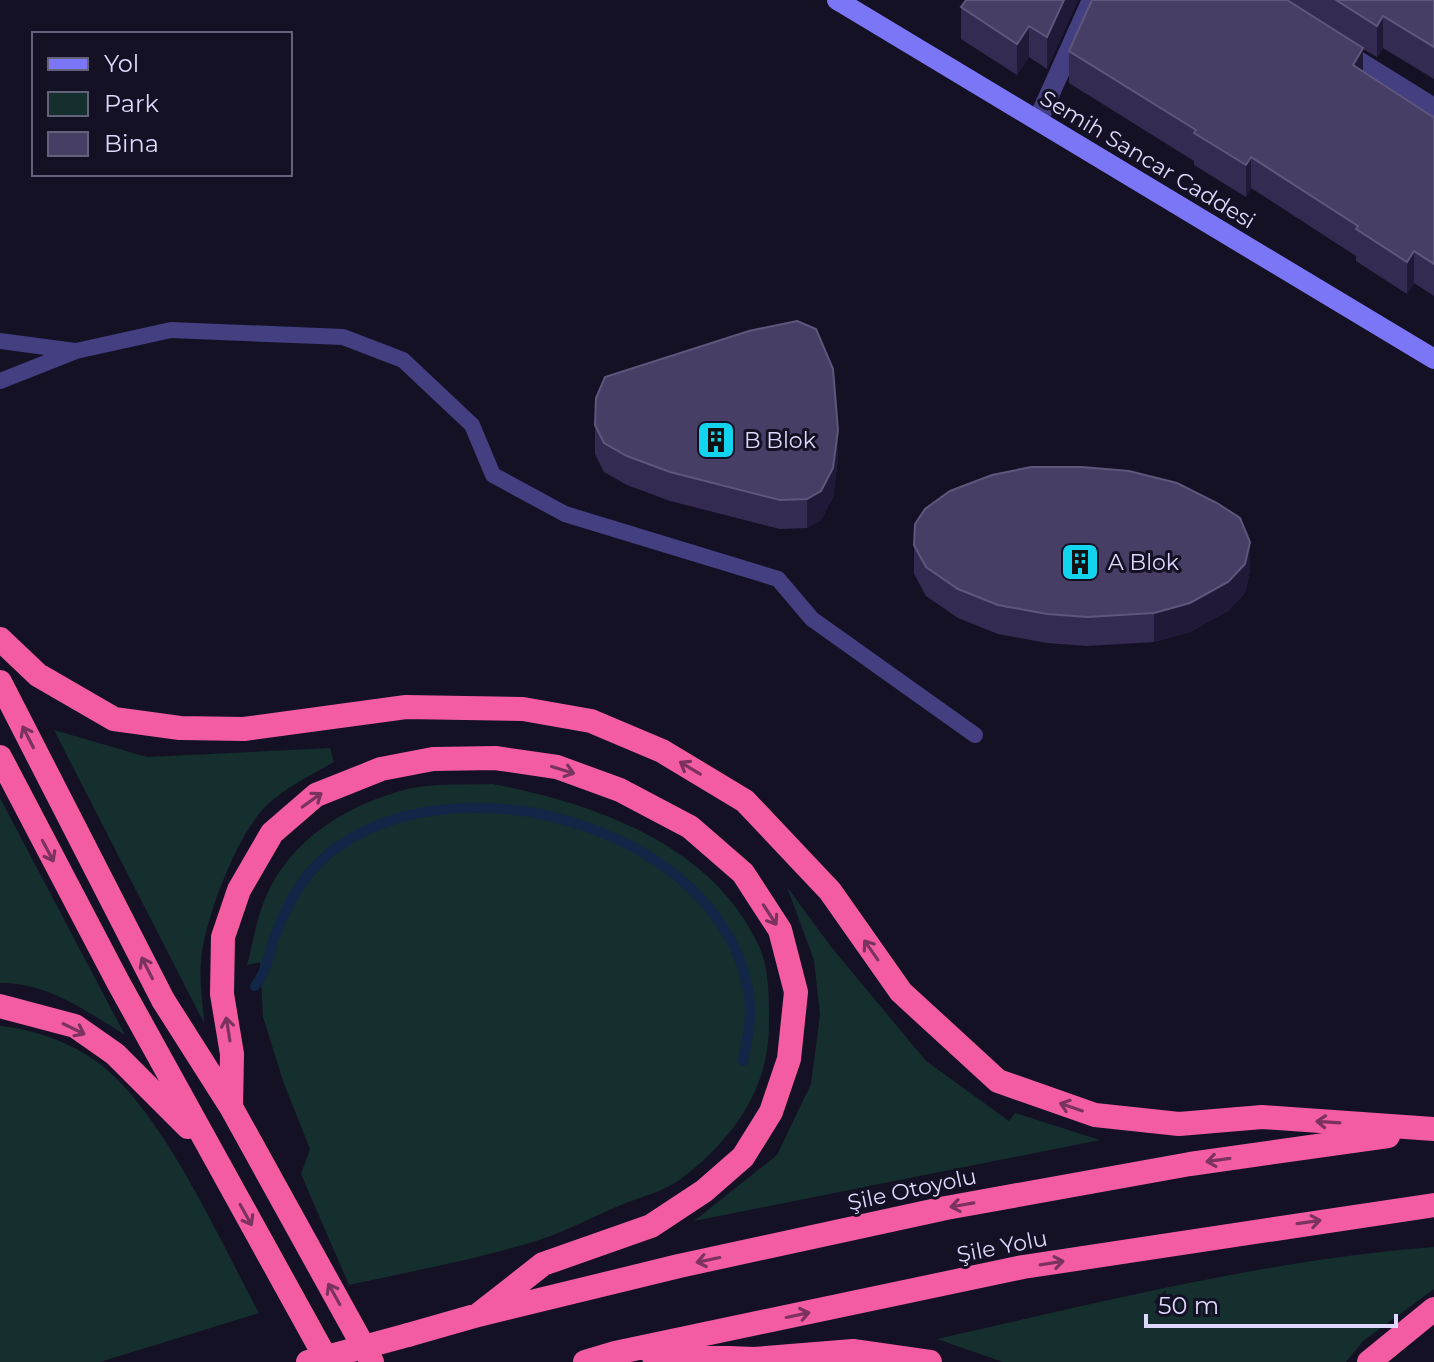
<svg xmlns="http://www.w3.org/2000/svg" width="1434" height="1362" font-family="Montserrat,sans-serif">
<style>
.green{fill:#142f2e}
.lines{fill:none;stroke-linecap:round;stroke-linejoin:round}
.stream{stroke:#122648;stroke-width:10}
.lane{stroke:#433f81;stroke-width:16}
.street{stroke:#433f81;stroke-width:20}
.secondary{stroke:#7b76f5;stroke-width:20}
.highway{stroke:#f45ca2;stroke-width:24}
.highway-bridge{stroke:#f45ca2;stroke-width:24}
.wall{fill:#342b52}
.shaded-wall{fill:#201938}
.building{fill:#463e64;stroke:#5e567c;stroke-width:2}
.oneway{stroke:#79335d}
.labels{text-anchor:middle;stroke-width:6;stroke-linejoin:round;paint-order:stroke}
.street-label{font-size:22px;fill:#ddd8fc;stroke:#151125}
.poi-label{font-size:22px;fill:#ddd8fc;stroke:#151125;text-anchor:start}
</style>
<rect width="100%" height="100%" fill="#151125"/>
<path class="green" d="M54,730l93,27 183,-9 4,14c-23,13 -48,25 -67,43 -30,28 -63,116 -66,156 -2,20 2,42 3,62z
M493,784c101,20 217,59 265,160 11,22 11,52 11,77 1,67 -35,117 -87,157 -16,13 -42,19 -61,27 -31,13 -62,30 -95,39 -58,17 -118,28 -177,41l-48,-111 9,-25 -27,-68 -20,-64 -3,-55 -13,3c6,-21 9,-45 18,-66 25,-61 85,-96 147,-111 25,-5 55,-3 81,-4z
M0,798l125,237c-39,-24 -78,-53 -125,-52z
M787,887l45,61 94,113 83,60 6,-8 85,27 -406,81 83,-66 34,-71 9,-69 -6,-55z
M0,1026c33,3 70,16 97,36 65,47 123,179 162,251l-159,49h-100z
M1434,1247v42l-71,52 -17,21h-343l-66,-23c164,-37 329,-79 497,-92z"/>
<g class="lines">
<path class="stream" d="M255,986c11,-14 13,-28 18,-44 13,-39 33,-75 69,-98 126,-85 376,-14 406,145 5,25 0,48 -5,72"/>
<path class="lane" d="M0,341l75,10
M0,381l76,-30 95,-21 172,7 60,23 69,65 21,50 72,39 213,65 34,40 163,116"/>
<path class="street" d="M1342,51l92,57
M1038,120l54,-120"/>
<path class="secondary" d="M837,0l597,359"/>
<path class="highway" d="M0,639l38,36 76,44 66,9 64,1 162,-22 117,2 68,12 71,30 83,50 85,90 71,101 97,89 97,34 84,9 83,-7 172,12
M0,682l163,318 68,107 141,255
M0,757l118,225 210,380
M0,1006l75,20 40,28 73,73
M231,1107l1,-53 -10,-60 1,-57 16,-47 33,-57 44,-38 65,-26 52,-10 62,-1 62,9 63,23 70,37 53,46 37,57 16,62 -7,67 -18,53 -28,45 -39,34 -53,35 -108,38 -65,51
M408,1335l70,-20 201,-49 267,-58 244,-44 198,-28
M653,1355l101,4 99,-8 77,11
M585,1362l30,-9 408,-86 411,-62
M1369,1362l65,-53"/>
<path class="highway-bridge" d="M308,1362l100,-27"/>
</g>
<path class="wall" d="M966,0h112l-31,69 -18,-12 -12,18 -56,-36v-32z
M1092,0h342v79l-51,-31 -6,9 -14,-8v23l70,45 1,-1v180l-20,-13 -7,11 -51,-33v-5l-105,-68 -5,9 -52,-32v-4l-125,-78v-32z
M595,425l243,34 -5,38 -12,23 -14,8 -27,1 -110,-28 -43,-16 -23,-13 -9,-18z
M914,545l336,26 -5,22 -17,18 -38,21 -36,10 -67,4 -40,-3 -49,-9 -40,-16 -32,-22 -12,-22z"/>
<path class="shaded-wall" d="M1064,0h14l-31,69v-32z
M1383,16v32l-6,9v-31z
M1029,26v31l-12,18v-31z
M1363,48v31l-10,-14z
M1251,157v31l-5,9v-32z
M1414,251v32l-7,11v-32z
M838,430v29l-5,38 -12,23 -14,8v-29z
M1250,542v29l-5,22 -17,18 -38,21 -36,10v-29z"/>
<path class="building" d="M966,0h98l-17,37 -18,-11 -12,18 -56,-37z
M1092,0h195l76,48 -10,17 80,52 1,-1v148l-20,-13 -7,11 -51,-33 2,-3 -107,-69 -5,8 -52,-32 2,-3 -127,-79z
M1336,0h98v47l-51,-31 -6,10z
M797,321l19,8 17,40 5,61 -5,38 -12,23 -14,8 -27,1 -110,-28 -43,-16 -23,-13 -9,-18 1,-27 9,-21 144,-46z
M1031,467h51l47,4 48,12 40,20 23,15 10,24 -5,22 -17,18 -38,21 -36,10 -67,4 -40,-3 -49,-9 -40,-16 -32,-22 -12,-22 1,-21 10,-15 25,-18 42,-16z"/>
<defs><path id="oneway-shaft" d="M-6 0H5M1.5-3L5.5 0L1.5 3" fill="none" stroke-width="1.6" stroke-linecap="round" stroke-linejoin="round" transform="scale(2)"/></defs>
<g class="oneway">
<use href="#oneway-shaft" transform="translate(28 737) rotate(-117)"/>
<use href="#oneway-shaft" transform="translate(690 768) rotate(-149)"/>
<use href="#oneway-shaft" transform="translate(563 770) rotate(17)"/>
<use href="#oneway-shaft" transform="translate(312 800) rotate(-36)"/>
<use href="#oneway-shaft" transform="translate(48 851) rotate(62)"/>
<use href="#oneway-shaft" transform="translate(770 915) rotate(57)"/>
<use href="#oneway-shaft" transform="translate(871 950) rotate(-125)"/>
<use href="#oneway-shaft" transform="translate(147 968) rotate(-117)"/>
<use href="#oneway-shaft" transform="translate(74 1029) rotate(26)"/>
<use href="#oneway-shaft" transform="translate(228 1029) rotate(-99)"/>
<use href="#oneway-shaft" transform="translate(1071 1107) rotate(-161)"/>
<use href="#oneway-shaft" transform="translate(1328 1122) rotate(-176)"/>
<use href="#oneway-shaft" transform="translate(1218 1160) rotate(172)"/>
<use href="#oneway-shaft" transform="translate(962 1205) rotate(170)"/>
<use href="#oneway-shaft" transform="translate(246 1215) rotate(61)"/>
<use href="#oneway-shaft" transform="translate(1309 1222) rotate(-8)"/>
<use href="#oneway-shaft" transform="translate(708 1260) rotate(168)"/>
<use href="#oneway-shaft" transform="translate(1052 1263) rotate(-9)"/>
<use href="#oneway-shaft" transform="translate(334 1294) rotate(-119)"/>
<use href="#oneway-shaft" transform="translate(798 1315) rotate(-12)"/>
</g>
<defs>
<g id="building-square" transform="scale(2)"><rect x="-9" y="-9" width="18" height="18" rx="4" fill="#12d4ee" stroke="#151125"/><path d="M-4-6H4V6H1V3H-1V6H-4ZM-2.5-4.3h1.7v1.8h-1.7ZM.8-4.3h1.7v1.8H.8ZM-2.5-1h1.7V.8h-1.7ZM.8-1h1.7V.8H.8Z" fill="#111"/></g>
</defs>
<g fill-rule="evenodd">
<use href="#building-square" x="716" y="440"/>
<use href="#building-square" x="1080" y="562"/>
</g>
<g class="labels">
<g class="street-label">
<text transform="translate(1148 159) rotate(31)" y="8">Semih Sancar Caddesi</text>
<text transform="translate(912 1189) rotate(-12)" y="8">Şile Otoyolu</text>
<text transform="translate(1002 1246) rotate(-11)" y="8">Şile Yolu</text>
</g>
<g class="poi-label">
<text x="744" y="448">B Blok</text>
<text x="1108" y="570">A Blok</text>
</g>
</g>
<rect x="32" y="32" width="260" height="144" fill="#151125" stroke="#65617b" stroke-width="2"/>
<rect x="48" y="58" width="40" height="12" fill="#7b76f5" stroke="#65617b" stroke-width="2"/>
<text x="104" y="72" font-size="24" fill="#ddd8fc">Yol</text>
<rect x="48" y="92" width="40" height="24" fill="#142f2e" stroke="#65617b" stroke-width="2"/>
<text x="104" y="112" font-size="24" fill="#ddd8fc">Park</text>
<rect x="48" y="132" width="40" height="24" fill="#463e64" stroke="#65617b" stroke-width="2"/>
<text x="104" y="152" font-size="24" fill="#ddd8fc">Bina</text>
<path d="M1146 1314v12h250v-12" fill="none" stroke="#ddd8fc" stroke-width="4"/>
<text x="1158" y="1314" font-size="24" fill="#ddd8fc" stroke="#151125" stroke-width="6" paint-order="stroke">50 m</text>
</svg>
